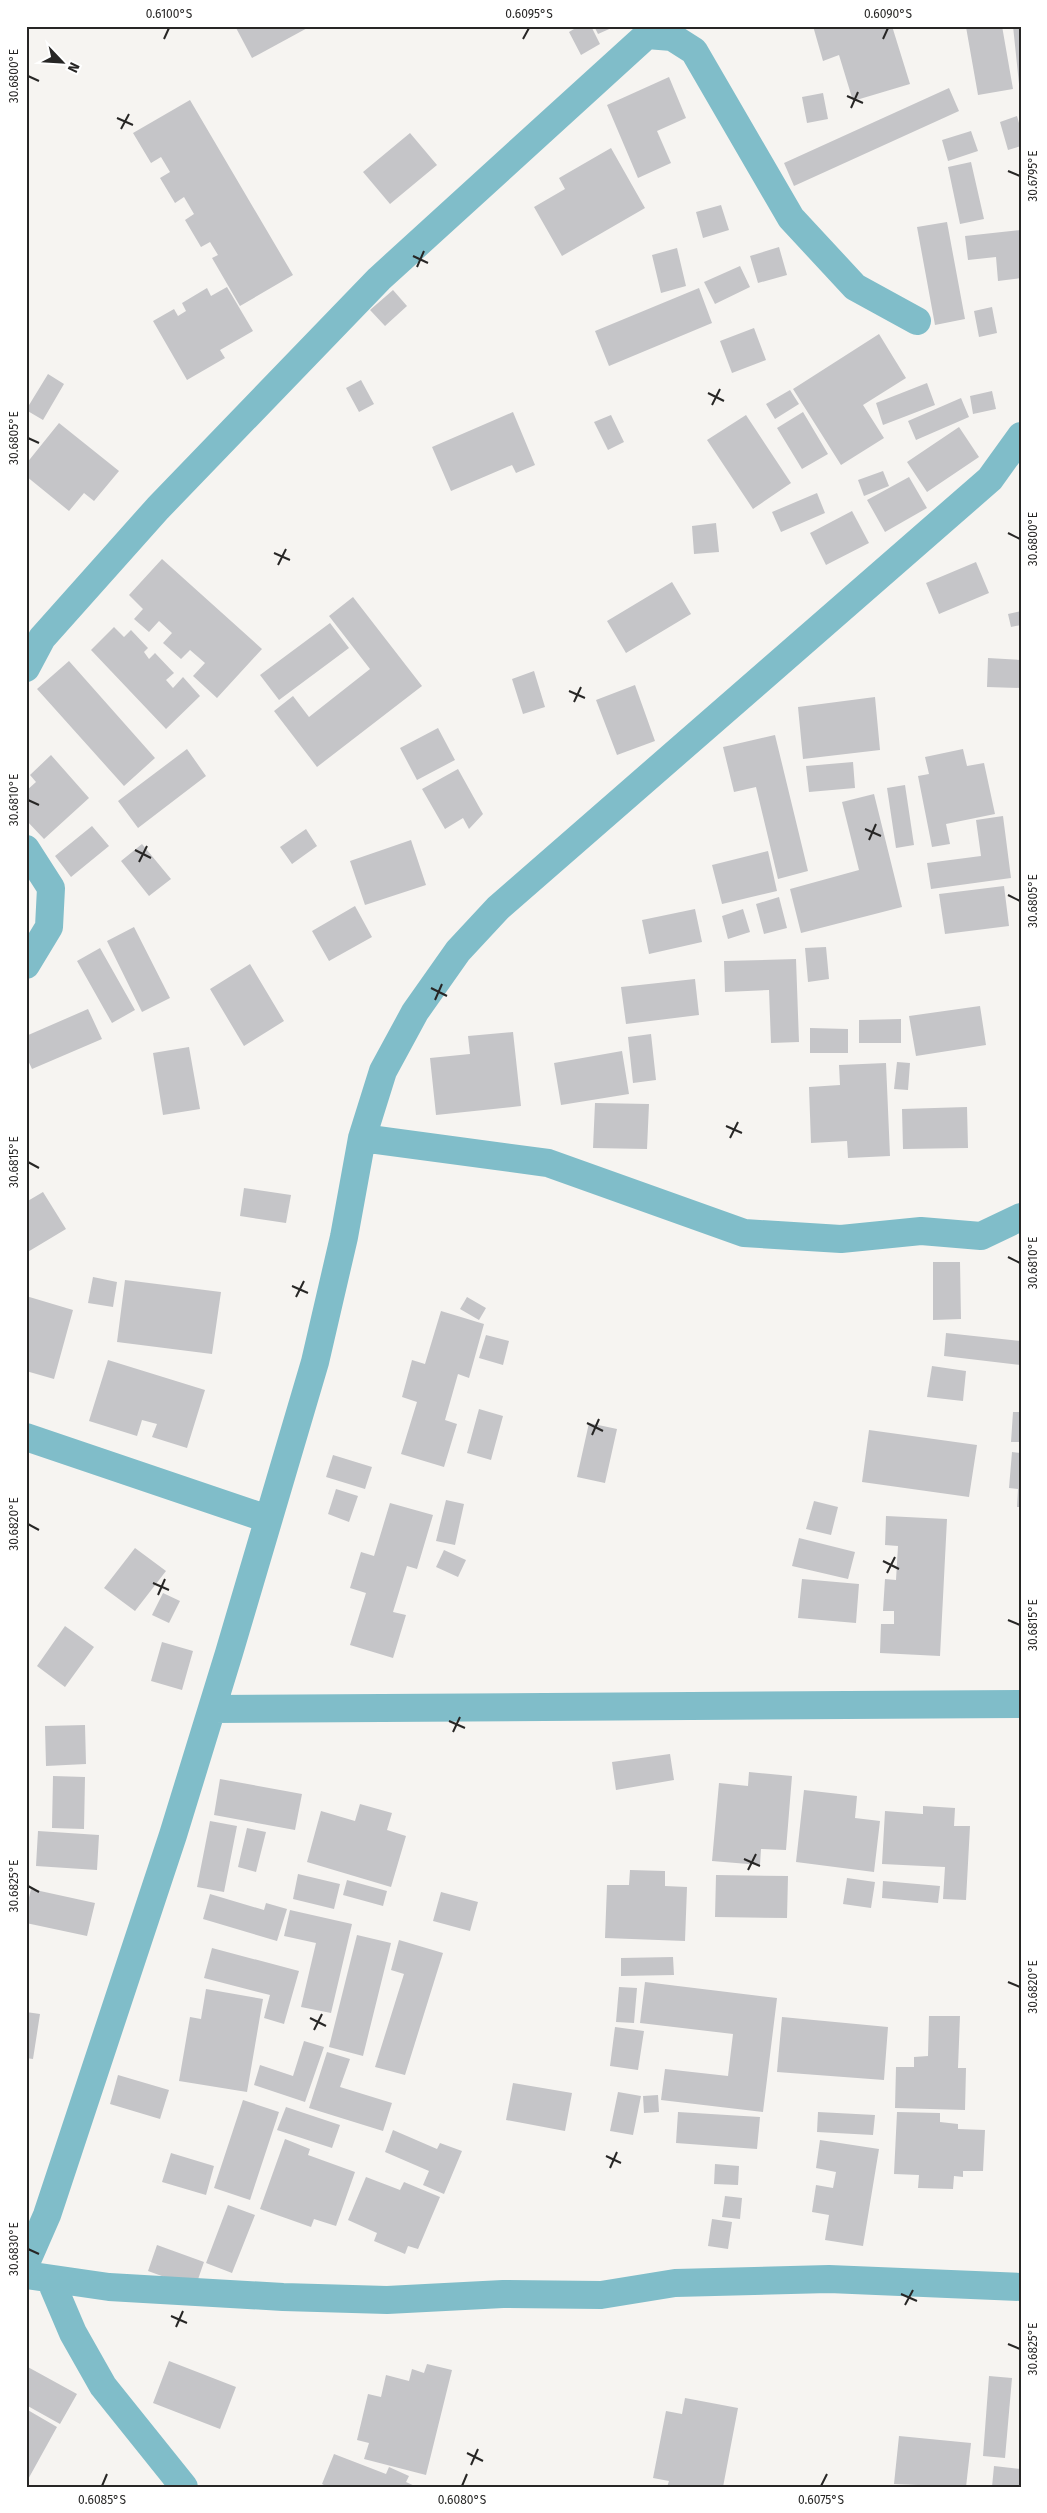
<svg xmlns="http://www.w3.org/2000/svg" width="1047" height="2513" font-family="'Fira Sans',sans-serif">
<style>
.building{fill:#c5c5c8}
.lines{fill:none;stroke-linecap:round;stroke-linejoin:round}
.street{stroke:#80bdc9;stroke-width:28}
.ticks{fill:none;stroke:#272625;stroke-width:2}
.neatline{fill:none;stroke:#272625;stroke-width:2}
.ticks-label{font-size:12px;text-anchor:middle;fill:#272625}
</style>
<rect width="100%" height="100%" fill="#f6f4f1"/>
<path class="building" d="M235,26h76l-59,32z
M579,26h12l9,18 -19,11 -12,-23z
M594,26h22l-18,8z
M813,26h79l18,58 -57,17 -14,-46 -16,6z
M1002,26l11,63 -35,6 -12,-68z
M1013,26h8v58h-2z
M669,77l17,41 -29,13 14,32 -33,15 -31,-73z
M949,88l10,23 -165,75 -10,-23z
M823,93l5,26 -21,4 -5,-26z
M190,100l103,175 -53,31 -28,-48 6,-3 -8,-13 -9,5 -16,-27 9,-6 -10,-17 -9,6 -15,-25 10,-6 -9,-15 -10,6 -18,-30z
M1017,116l4,14v16l-13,4 -8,-28z
M971,131l7,20 -30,10 -6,-21z
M410,133l27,32 -47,39 -27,-32z
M611,148l34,60 -83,48 -28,-49 31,-18 -6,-11z
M971,162l13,57 -24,5 -12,-57z
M721,205l8,25 -26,8 -7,-26z
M947,222l18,97 -30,6 -18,-98z
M1021,230v48l-23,3 -2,-24 -28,3 -3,-24z
M779,247l8,28 -29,8 -8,-27z
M677,248l9,38 -25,7 -9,-38z
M740,266l10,21 -35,17 -11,-22z
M227,287l26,44 -33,19 5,8 -38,22 -34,-59 21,-12 4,7 8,-5 -4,-8 25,-15 4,8z
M699,288l13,35 -103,43 -14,-35z
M393,290l14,16 -22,20 -15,-16z
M992,307l5,26 -18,4 -5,-26z
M754,328l12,32 -34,13 -12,-32z
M879,334l27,44 -43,27 21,33 -43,27 -48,-76z
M48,374l16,10 -21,36 -17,-10z
M361,380l13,24 -15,8 -13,-24z
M927,383l8,22 -52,20 -7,-22z
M790,390l9,14 -24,15 -9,-15z
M992,391l4,18 -23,5 -3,-18z
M961,398l8,19 -53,23 -8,-19z
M513,412l22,53 -19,8 -4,-8 -61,26 -19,-44z
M803,412l25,42 -26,15 -25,-41z
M611,415l13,27 -16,8 -14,-28z
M746,415l45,68 -38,26 -46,-69z
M59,423l60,48 -25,30 -10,-8 -15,18 -43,-35v-12z
M959,427l20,30 -52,35 -20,-30z
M883,471l6,15 -25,10 -6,-16z
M909,477l18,31 -42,24 -18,-32z
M817,493l8,20 -44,19 -9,-20z
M852,511l17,32 -43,22 -16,-32z
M716,523l3,29 -25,2 -2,-28z
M162,559l100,90 -45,49 -24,-22 12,-13 -15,-13 -9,9 -18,-16 9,-10 -13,-12 -10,11 -15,-13 9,-10 -14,-14z
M976,562l13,31 -50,21 -13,-31z
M672,582l19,32 -65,39 -19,-32z
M353,597l69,89 -105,81 -43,-56 19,-15 16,21 61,-48 -41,-53z
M1021,611v14l-10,2 -3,-13z
M330,623l19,25 -70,52 -19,-25z
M114,627l10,10 7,-7 17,18 -4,4 5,7 6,-6 19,20 -8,7 7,8 10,-11 17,19 -34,33 -75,-79z
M988,658l33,2v28l-34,-1z
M69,661l86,97 -31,28 -87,-97z
M534,671l11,36 -22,7 -11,-35z
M635,685l20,56 -38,14 -21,-55z
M875,697l5,53 -77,9 -5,-52z
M438,728l17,32 -38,20 -17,-32z
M775,735l33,136 -30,8 -22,-92 -22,5 -11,-45z
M187,749l19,27 -68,52 -20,-27z
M963,749l4,17 17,-3 11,51 -49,10 4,20 -18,3 -14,-71 11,-2 -4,-17z
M51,755l38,43 -45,41 -18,-19v-29l10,-9 -6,-7z
M853,762l2,26 -46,4 -3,-26z
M458,769l25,45 -14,15 -6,-11 -18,11 -23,-40z
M905,785l9,60 -18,3 -9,-60z
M874,794l28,113 -101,26 -11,-44 69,-19 -17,-68z
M1003,816l8,62 -80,11 -4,-26 54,-7 -5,-36z
M92,826l17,20 -38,31 -16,-21z
M306,829l11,17 -25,18 -12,-17z
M411,840l15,45 -61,20 -15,-44z
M142,844l29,35 -22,17 -28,-35z
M768,851l9,40 -55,13 -10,-39z
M1004,886l5,40 -64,8 -6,-40z
M779,897l8,31 -23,6 -8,-30z
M355,906l17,31 -43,24 -17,-30z
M695,909l7,33 -53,12 -7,-34z
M743,909l7,23 -22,7 -6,-23z
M134,927l36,71 -28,14 -35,-71z
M826,947l3,32 -21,3 -3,-34z
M100,948l35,62 -23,13 -35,-62z
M796,959l3,83 -28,1 -2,-53 -44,2 -1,-31z
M250,964l34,57 -40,25 -34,-57z
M695,979l4,36 -73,9 -5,-37z
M980,1006l6,39 -70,11 -7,-40z
M88,1009l14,30 -70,30 -6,-13v-20z
M901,1019v24h-42v-23z
M810,1028l38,1v24h-38z
M513,1032l8,74 -85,9 -6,-57 40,-4 -2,-18z
M651,1034l5,46 -23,3 -5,-46z
M189,1047l11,62 -37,6 -10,-62z
M622,1051l7,43 -68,11 -7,-42z
M897,1062l13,1 -2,27 -14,-1z
M886,1063l4,93 -42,2 -1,-17 -36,2 -2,-56 31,-2 -1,-20z
M595,1103l54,1 -2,45 -54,-1z
M967,1107l1,41 -65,1 -1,-40z
M244,1188l47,7 -5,28 -46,-7z
M43,1192l23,37 -40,24v-51z
M933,1262h27l1,57 -28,1z
M93,1277l24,5 -4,25 -25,-4z
M125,1280l96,12 -9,62 -95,-12z
M26,1296l47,14 -19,69 -28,-8z
M467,1297l19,11 -7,12 -19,-11z
M441,1311l43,13 -15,54 -11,-4 -13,46 12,4 -13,43 -43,-13 16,-52 -15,-5 10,-37 13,4z
M946,1333l75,8v24l-77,-9z
M486,1335l23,6 -6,24 -24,-7z
M108,1360l97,30 -18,58 -35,-11 5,-13 -15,-4 -5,16 -48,-15z
M932,1366l34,5 -3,30 -36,-4z
M479,1409l24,7 -12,44 -24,-7z
M1013,1412h8v30h-10z
M589,1423l28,6 -12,54 -28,-6z
M869,1430l108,15 -8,52 -107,-15z
M1012,1452l9,1v54h-4l1,-18 -9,-1z
M333,1455l39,12 -7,22 -39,-12z
M336,1489l22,7 -9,26 -21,-8z
M446,1500l18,4 -9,41 -19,-4z
M814,1501l24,6 -7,28 -25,-6z
M390,1503l43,12 -16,54 -10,-3 -14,46 13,3 -13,43 -43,-13 16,-52 -16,-5 11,-36 13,4z
M886,1516l61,3 -7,137 -60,-3 1,-29h13v-13h-11l2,-32 11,1 2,-34 -13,-1z
M799,1538l56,14 -7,27 -56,-13z
M135,1548l31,23 -31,40 -31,-23z
M444,1550l22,10 -8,17 -22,-10z
M802,1579l57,5 -3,39 -58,-5z
M163,1593l17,8 -11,22 -17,-8z
M65,1626l29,21 -29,40 -28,-21z
M162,1642l31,9 -11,39 -31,-9z
M85,1725l1,39 -40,2 -1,-40z
M670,1754l4,26 -58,10 -4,-28z
M749,1772l43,4 -6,74 -25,-1 -1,16 -48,-4 7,-78 29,3z
M53,1776l32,1 -1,52 -32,-1z
M220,1779l82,15 -7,36 -81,-15z
M804,1790l53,6 -2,22 25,3 -6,51 -78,-10z
M360,1804l32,9 -5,17 19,6 -15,51 -84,-25 14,-51 34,10z
M923,1806l32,2 -1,18h16l-4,74 -23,-1 2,-32 -63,-3 3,-53 38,3z
M210,1821l27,5 -13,66 -27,-5z
M247,1828l19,4 -10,40 -18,-5z
M38,1831l61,4 -2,35 -61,-4z
M630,1870l35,1v15l22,1 -2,54 -80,-3 2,-53h22z
M298,1874l42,10 -6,25 -41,-10z
M716,1875l72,1 -1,42 -72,-1z
M847,1878l28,4 -4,26 -28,-4z
M347,1880l40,11 -4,15 -40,-11z
M883,1881l57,5 -2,17 -56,-5z
M31,1889l64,14 -8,33 -61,-13v-13z
M441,1892l37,10 -8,29 -37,-10z
M210,1894l54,16 2,-7 21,6 -10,32 -74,-22z
M290,1910l62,14 -21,89 -30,-6 15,-64 -32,-7z
M357,1935l34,8 -28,113 -34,-9z
M399,1940l44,13 -38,122 -30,-8 29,-93 -13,-4z
M212,1948l87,23 -15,53 -20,-6 6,-23 -66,-17z
M673,1957l1,18 -53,1v-18z
M645,1982l132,16 -14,114 -102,-12 4,-31 63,7 5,-42 -93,-11z
M619,1987l18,1 -3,35 -18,-1z
M206,1989l57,10 -16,93 -68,-11 11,-64 11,2z
M26,2012l14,2 -7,45 -7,-1z
M929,2016h31l-2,52h8l-1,42 -70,-2 1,-41h18v-10l14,-1z
M782,2017l106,10 -4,53 -107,-8z
M615,2027l29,4 -6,39 -28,-4z
M304,2041l20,6 -19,55 -51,-17 6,-20 33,11z
M327,2052l23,7 -10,28 52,16 -9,28 -74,-23z
M118,2075l51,15 -9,29 -50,-15z
M513,2083l59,10 -7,38 -59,-11z
M618,2092l23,4 -8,39 -23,-4z
M658,2095l1,17 -15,1 -1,-17z
M243,2100l36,12 -29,88 -36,-12z
M286,2107l54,18 -8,23 -55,-18z
M678,2112l82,5 -3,32 -81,-6z
M818,2112l57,3 -2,20 -56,-3z
M897,2112l43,1v9l18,2v5l27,1 -2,41h-20v6l-9,-1 -1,13 -35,-1 1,-13 -25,-1z
M393,2130l44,19 3,-6 22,8 -18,43 -21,-9 6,-14 -44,-19z
M285,2139l25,10 -2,6 47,17 -19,54 -22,-7 -3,8 -51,-18z
M820,2140l59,9 -16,97 -38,-6 4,-25 -17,-3 4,-27 17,3 3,-16 -20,-4z
M171,2153l43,13 -8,29 -44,-13z
M715,2164l24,2 -1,19 -24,-1z
M366,2177l34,13 4,-8 36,15 -22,52 -10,-3 -3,8 -31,-13 3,-8 -29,-13z
M725,2196l17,2 -2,21 -18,-2z
M228,2205l27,10 -23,58 -26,-10z
M712,2219l20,3 -4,27 -20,-3z
M157,2245l47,17 -9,26 -47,-17z
M169,2361l67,26 -16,42 -67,-26z
M427,2364l25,6 -26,105 -62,-16 5,-16 -12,-3 11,-46 13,3 5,-22 23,6 3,-12 12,4z
M26,2366l51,28 -17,30 -34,-19z
M989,2376l23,2 -7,80 -22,-2z
M685,2398l53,10 -15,79h-56l2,-6 -16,-3 13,-67 16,3z
M26,2409l31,18 -31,56z
M899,2436l72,7 -5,44 -72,-3z
M334,2454l52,20 3,-7 20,9 -3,6 11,5h-89l-6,-3z
M994,2466l27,3v18h-29z"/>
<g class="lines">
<path class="street" d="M26,668l16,-30 116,-130 221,-229 268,-244 25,2 22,14 97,167 64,69 62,34
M26,849l25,39 -2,39 -23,38
M362,1138l186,25 196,70 97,6 80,-8 60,5 40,-19
M26,1437l242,82
M212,1709l809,-5
M26,2263l21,-48 126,-380 56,-182 86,-291 29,-125 18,-99 21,-67 32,-59 43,-61 40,-43 492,-429 31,-43
M26,2275l83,12 174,10 104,3 116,-6 98,1 74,-12 154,-4 192,8
M50,2279l23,54 30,53 81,101"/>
</g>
<path class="ticks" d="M164,39l5,-11M523,39l6,-11M883,39l5,-11M28,76l11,5M847,96l16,7M851,108l7,-16M117,118l16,7M121,129l8,-15M1008,171l12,5M413,256l15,7M417,267l7,-16M708,393l16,8M712,405l8,-16M28,438l11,5M1008,533l12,6M274,553l16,7M278,565l8,-16M569,691l16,7M574,702l7,-15M28,800l11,5M865,829l16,7M869,840l7,-16M135,850l16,8M139,862l8,-16M1008,895l12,6M431,988l16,8M435,1000l7,-16M726,1126l16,7M730,1138l8,-16M28,1162l11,6M1008,1257l12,6M292,1286l16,7M296,1297l8,-16M587,1423l16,8M592,1435l7,-16M28,1524l11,6M883,1561l16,8M887,1573l8,-16M153,1583l16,7M158,1595l7,-16M1008,1620l12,5M449,1721l16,7M453,1732l7,-15M744,1859l16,7M748,1870l8,-16M28,1886l11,6M1008,1982l12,5M310,2018l16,8M314,2030l8,-16M606,2156l15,7M610,2168l7,-16M28,2249l11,5M901,2294l16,7M905,2305l8,-15M171,2316l16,7M176,2327l7,-16M1008,2344l12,5M467,2453l16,8M471,2465l7,-16M102,2486l5,-12M462,2486l5,-12M821,2486l6,-12"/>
<rect width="1047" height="2513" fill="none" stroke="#ffffff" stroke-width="55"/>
<g transform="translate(62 62) rotate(115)" stroke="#ffffff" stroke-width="4" paint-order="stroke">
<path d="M0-4L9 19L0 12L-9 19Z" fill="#272625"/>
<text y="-8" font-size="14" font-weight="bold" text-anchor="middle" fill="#272625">N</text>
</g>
<rect x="28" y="28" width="992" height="2458" class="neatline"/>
<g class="ticks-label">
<text x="169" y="18">0.6100°S</text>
<text x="529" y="18">0.6095°S</text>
<text x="888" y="18">0.6090°S</text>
<text transform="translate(14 76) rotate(-90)" y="4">30.6800°E</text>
<text transform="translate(1033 176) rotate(-90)" y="4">30.6795°E</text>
<text transform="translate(14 438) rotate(-90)" y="4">30.6805°E</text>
<text transform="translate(1033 539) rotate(-90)" y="4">30.6800°E</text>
<text transform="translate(14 800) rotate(-90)" y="4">30.6810°E</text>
<text transform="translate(1033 901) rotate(-90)" y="4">30.6805°E</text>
<text transform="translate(14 1162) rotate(-90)" y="4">30.6815°E</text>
<text transform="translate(1033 1263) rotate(-90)" y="4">30.6810°E</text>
<text transform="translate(14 1524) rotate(-90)" y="4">30.6820°E</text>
<text transform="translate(1033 1625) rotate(-90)" y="4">30.6815°E</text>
<text transform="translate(14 1886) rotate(-90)" y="4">30.6825°E</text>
<text transform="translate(1033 1987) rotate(-90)" y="4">30.6820°E</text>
<text transform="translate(14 2249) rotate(-90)" y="4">30.6830°E</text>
<text transform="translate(1033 2349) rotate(-90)" y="4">30.6825°E</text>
<text x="102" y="2504">0.6085°S</text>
<text x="462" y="2504">0.6080°S</text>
<text x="821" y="2504">0.6075°S</text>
</g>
</svg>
